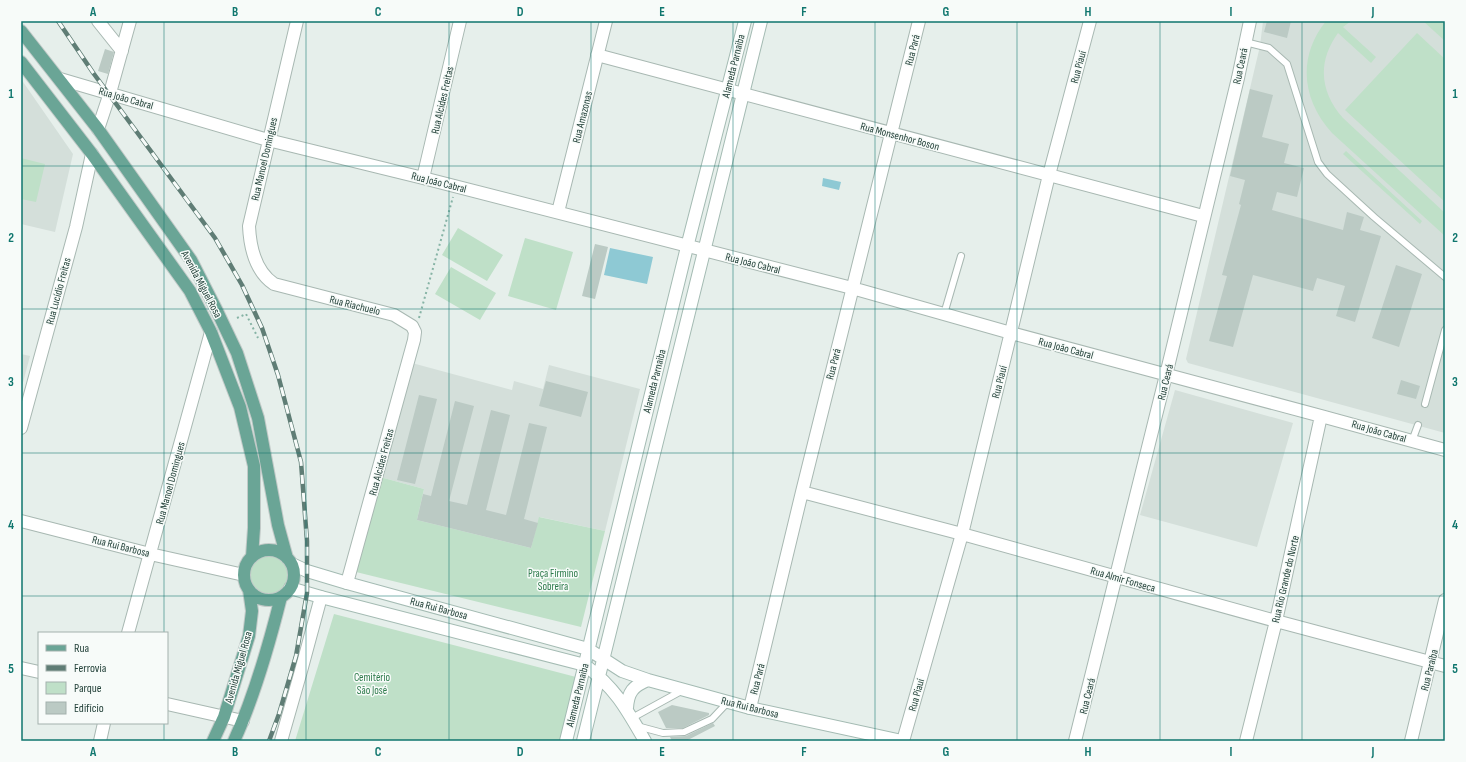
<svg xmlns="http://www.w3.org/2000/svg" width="1466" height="762" font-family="'Sofia Sans Condensed',sans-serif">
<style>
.built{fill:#d4dfda}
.green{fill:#bfe0c8}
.water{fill:#8ec9d4}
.building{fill:#bbcac4}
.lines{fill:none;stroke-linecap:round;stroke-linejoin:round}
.service-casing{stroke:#a8b8b2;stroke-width:8}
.minor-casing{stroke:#a8b8b2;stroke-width:14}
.tertiary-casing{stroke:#a8b8b2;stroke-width:14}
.secondary-casing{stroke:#a4bbb3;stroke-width:14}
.primary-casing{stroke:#c2cac8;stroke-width:14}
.path{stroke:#86b3a5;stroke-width:2;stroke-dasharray:2 3;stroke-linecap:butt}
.service{stroke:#fff;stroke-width:6}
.minor{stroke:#fff;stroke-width:12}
.tertiary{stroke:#fff;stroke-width:12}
.secondary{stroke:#fff;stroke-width:12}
.primary{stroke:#6aa596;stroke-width:12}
.rail-casing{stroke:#5f7d75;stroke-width:4.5}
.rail{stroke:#f7fbf9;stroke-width:3;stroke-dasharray:9;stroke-linecap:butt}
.grid{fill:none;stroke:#0f766e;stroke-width:1;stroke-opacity:0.55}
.labels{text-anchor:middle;stroke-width:3;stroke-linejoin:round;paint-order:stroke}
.street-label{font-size:11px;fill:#24423a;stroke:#f7fbf9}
.park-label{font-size:11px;fill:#2d7a4b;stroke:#f7fbf9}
.neatline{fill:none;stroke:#0f766e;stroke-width:1.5}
.grid-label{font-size:13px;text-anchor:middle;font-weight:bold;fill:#0f766e}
</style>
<rect width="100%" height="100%" fill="#e6efeb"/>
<path class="built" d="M1263,21h182v412l-257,-70 -2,-4 74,-313z
M21,79l52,75 -18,78 -34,-8z
M21,354l9,2 -9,34z
M412,363l100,27 2,-9 29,8 6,-24 91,24 -35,142 -65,-14 -9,31 -114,-28 7,-31 -44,-12z
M1175,390l118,33 -36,124 -117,-32z"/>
<path class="green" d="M1326,21h25l-8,6 33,30 -5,6 -33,-30c-21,29 -18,59 5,85l102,95v23l-113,-103c-30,-33 -35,-76 -6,-112z
M1423,21h22v20z
M1417,33l28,26v143l-100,-92z
M1346,151l76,70 -2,3 -77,-70z
M21,158l24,6 -9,38 -15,-3z
M458,228l45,27 -16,26 -45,-26z
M525,238l48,14 -17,58 -48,-14z
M451,267l45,26 -16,27 -45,-26z
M380,477l44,12 -7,31 114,28 8,-31 66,14 -24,96 -225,-55z
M250 575a19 19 0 1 1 38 0a19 19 0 1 1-38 0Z
M334,614l242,63 -16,64h-265z"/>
<path class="water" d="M823,178l18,4 -2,8 -17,-4z
M610,248l43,9 -6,27 -43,-9z"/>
<path class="building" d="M1267,21h24l-4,17 -23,-6z
M105,49l9,3 -6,22 -10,-3z
M1250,89l23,6 -11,42 27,7 -5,19 20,5 -7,29 -20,-5 -5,18 71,20 4,-18 17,5 -4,13 21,6 -26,86 -19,-6 9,-30 -28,-8 -4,13 -60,-16 -20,72 -24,-6 18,-65 -5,-1 19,-70 -2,-1 6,-24 -15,-4z
M595,244l13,3 -13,52 -13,-3z
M1396,265l26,9 -23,73 -27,-9z
M1401,380l19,6 -4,13 -19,-5z
M546,381l42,11 -7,25 -42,-11z
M419,395l18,4 -22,85 -18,-4z
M455,401l19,5 -25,95 18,4 24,-95 19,5 -24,95 20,5 23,-92 18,4 -23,92 14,4 -7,25 -114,-28 6,-26 8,2z
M672,705l37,8v2l-26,13h-17l-8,-16z
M713,723l2,3 -29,15h-14l-2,-4 16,-1z"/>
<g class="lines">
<g class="service-casing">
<path id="service" d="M1245,42l24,6 18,16 31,98 9,12 47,43 71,60
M944,314l17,-58
M1425,404l20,-74
M1412,441l6,-16
M632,718l51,-28
M637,726l26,7 21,-1 28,-13 16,-17"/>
</g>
<g class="minor-casing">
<path id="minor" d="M98,21l24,30
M297,21l-48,205c1,22 6,45 25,58l120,31 18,11 3,6 -1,8 -67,243
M597,55l606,161
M60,79l208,61 155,38 429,110 159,45 310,83 124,34
M98,129l12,-36 20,-72
M423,178l37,-157
M558,212l48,-191
M21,428l55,-201 16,-73
M802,492l160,42 314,87 169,45
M21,521l129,33 94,21
M128,633l83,-301
M21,668l18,4
M167,704l76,17
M750,708l52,-216 117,-471
M100,741l4,-18
M281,741l20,-70 20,-74
M903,741l59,-207 87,-359 41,-154
M1246,741l30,-120 45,-205
M1411,741l34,-141"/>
</g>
<g class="tertiary-casing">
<path id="tertiary" d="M1075,741l91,-366 72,-297 12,-57"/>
</g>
<g class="secondary-casing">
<path id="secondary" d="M292,564l15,7 40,12 241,66 34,22 26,9 102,28 152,33
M290,588l31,9 264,68c31,24 41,43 60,76
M627,708c1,-16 6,-22 21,-28
M566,741l121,-494 58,-226
M583,741l178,-720"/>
</g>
<g class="primary-casing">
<path id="primary" d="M21,31l77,98 93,131 26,51 20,42 21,65 20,107 9,33
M21,62l71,92 98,137 21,41 29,75 14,59v62l-2,29
M244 575a25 25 0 1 1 50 0a25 25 0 1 1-50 0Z
M213,741l11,-24 25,-81 3,-25 -3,-21
M234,741c21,-46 35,-96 47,-144"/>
</g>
<path class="path" d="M237,318l9,-4 12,24
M419,318l34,-121"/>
<use href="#service" class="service"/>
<use href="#minor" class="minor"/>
<use href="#tertiary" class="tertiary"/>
<use href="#secondary" class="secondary"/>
<use href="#primary" class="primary"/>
<g class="rail-casing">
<path id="rail" d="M58,21l36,53 121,164 27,47 20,43 16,47 23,87 6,79v52l-11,63 -17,58 -10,27"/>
</g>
<use href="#rail" class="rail"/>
</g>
<path class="grid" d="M164,21v612M306,21v720M449,21v720M591,21v720M733,21v720M875,21v720M1017,21v720M1160,21v720M1302,21v720M21,166h1424M21,309h1424M21,453h1424M21,596h1424M164,723v18"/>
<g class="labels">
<g class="street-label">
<text transform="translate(912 50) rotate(-76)" y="4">Rua Pará</text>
<text transform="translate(733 66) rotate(-76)" y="4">Alameda Parnaiba</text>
<text transform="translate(1240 66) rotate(-78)" y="4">Rua Ceará</text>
<text transform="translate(1078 67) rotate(-75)" y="4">Rua Piauí</text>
<text transform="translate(126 98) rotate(16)" y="4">Rua João Cabral</text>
<text transform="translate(442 100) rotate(-77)" y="4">Rua Alcides Freitas</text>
<text transform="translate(582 117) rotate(-76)" y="4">Rua Amazonas</text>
<text transform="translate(900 136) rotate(15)" y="4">Rua Monsenhor Boson</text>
<text transform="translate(264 159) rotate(-77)" y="4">Rua Manoel Domingues</text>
<text transform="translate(439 182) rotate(14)" y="4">Rua João Cabral</text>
<text transform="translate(753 263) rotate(14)" y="4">Rua João Cabral</text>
<text transform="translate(202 284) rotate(62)" y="4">Avenida Miguel Rosa</text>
<text transform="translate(58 291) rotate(-75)" y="4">Rua Lucídio Freitas</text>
<text transform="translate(355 305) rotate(14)" y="4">Rua Riachuelo</text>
<text transform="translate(1066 348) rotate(15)" y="4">Rua João Cabral</text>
<text transform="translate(833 364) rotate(-76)" y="4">Rua Pará</text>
<text transform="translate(654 381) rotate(-76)" y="4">Alameda Parnaiba</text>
<text transform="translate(999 382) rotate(-76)" y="4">Rua Piauí</text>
<text transform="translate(1165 382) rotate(-76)" y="4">Rua Ceará</text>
<text transform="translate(1379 431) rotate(16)" y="4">Rua João Cabral</text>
<text transform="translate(381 462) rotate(-75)" y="4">Rua Alcides Freitas</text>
<text transform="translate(170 483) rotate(-75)" y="4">Rua Manoel Domingues</text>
<text transform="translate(121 546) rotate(14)" y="4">Rua Rui Barbosa</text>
<text transform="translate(1123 579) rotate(16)" y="4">Rua Almir Fonseca</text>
<text transform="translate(1285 579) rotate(-77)" y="4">Rua Rio Grande do Norte</text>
<text transform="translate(439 608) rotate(15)" y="4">Rua Rui Barbosa</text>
<text transform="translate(238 667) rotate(-74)" y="4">Avenida Miguel Rosa</text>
<text transform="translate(1429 670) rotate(-76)" y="4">Rua Paraíba</text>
<text transform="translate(757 679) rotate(-76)" y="4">Rua Pará</text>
<text transform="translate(577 695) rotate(-76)" y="4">Alameda Parnaiba</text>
<text transform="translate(916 695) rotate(-74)" y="4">Rua Piauí</text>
<text transform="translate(1087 696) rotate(-76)" y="4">Rua Ceará</text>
<text transform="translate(750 707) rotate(14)" y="4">Rua Rui Barbosa</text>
</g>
<g class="park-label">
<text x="553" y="577">Praça Firmino<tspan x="553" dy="13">Sobreira</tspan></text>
<text x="372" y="681">Cemitério<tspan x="372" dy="13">São José</tspan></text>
</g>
</g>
<rect width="1466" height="762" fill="none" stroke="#f7fbf9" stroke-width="44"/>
<rect x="38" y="632" width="130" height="92" fill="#f7fbf9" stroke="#a3b1ad"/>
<rect x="46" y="645" width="20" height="6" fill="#6aa596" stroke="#a3b1ad"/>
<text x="74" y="652" font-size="12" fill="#24423a">Rua</text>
<rect x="46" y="665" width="20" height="6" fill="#5f7d75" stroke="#a3b1ad"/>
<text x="74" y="672" font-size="12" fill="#24423a">Ferrovia</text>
<rect x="46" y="682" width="20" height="12" fill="#bfe0c8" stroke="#a3b1ad"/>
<text x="74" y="692" font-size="12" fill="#24423a">Parque</text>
<rect x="46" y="702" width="20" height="12" fill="#bbcac4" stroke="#a3b1ad"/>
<text x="74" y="712" font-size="12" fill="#24423a">Edifício</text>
<rect x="22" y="22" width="1422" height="718" class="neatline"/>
<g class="grid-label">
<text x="93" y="16">A</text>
<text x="235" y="16">B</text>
<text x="378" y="16">C</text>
<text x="520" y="16">D</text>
<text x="662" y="16">E</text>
<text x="804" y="16">F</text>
<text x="946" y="16">G</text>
<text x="1088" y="16">H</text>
<text x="1231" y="16">I</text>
<text x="1373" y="16">J</text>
<text x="11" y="98">1</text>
<text x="1455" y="98">1</text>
<text x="11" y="242">2</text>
<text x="1455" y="242">2</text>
<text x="11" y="386">3</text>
<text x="1455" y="386">3</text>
<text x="11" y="529">4</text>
<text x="1455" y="529">4</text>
<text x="11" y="673">5</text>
<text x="1455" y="673">5</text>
<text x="93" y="756">A</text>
<text x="235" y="756">B</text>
<text x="378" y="756">C</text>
<text x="520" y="756">D</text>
<text x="662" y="756">E</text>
<text x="804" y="756">F</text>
<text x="946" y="756">G</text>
<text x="1088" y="756">H</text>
<text x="1231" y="756">I</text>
<text x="1373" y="756">J</text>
</g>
</svg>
